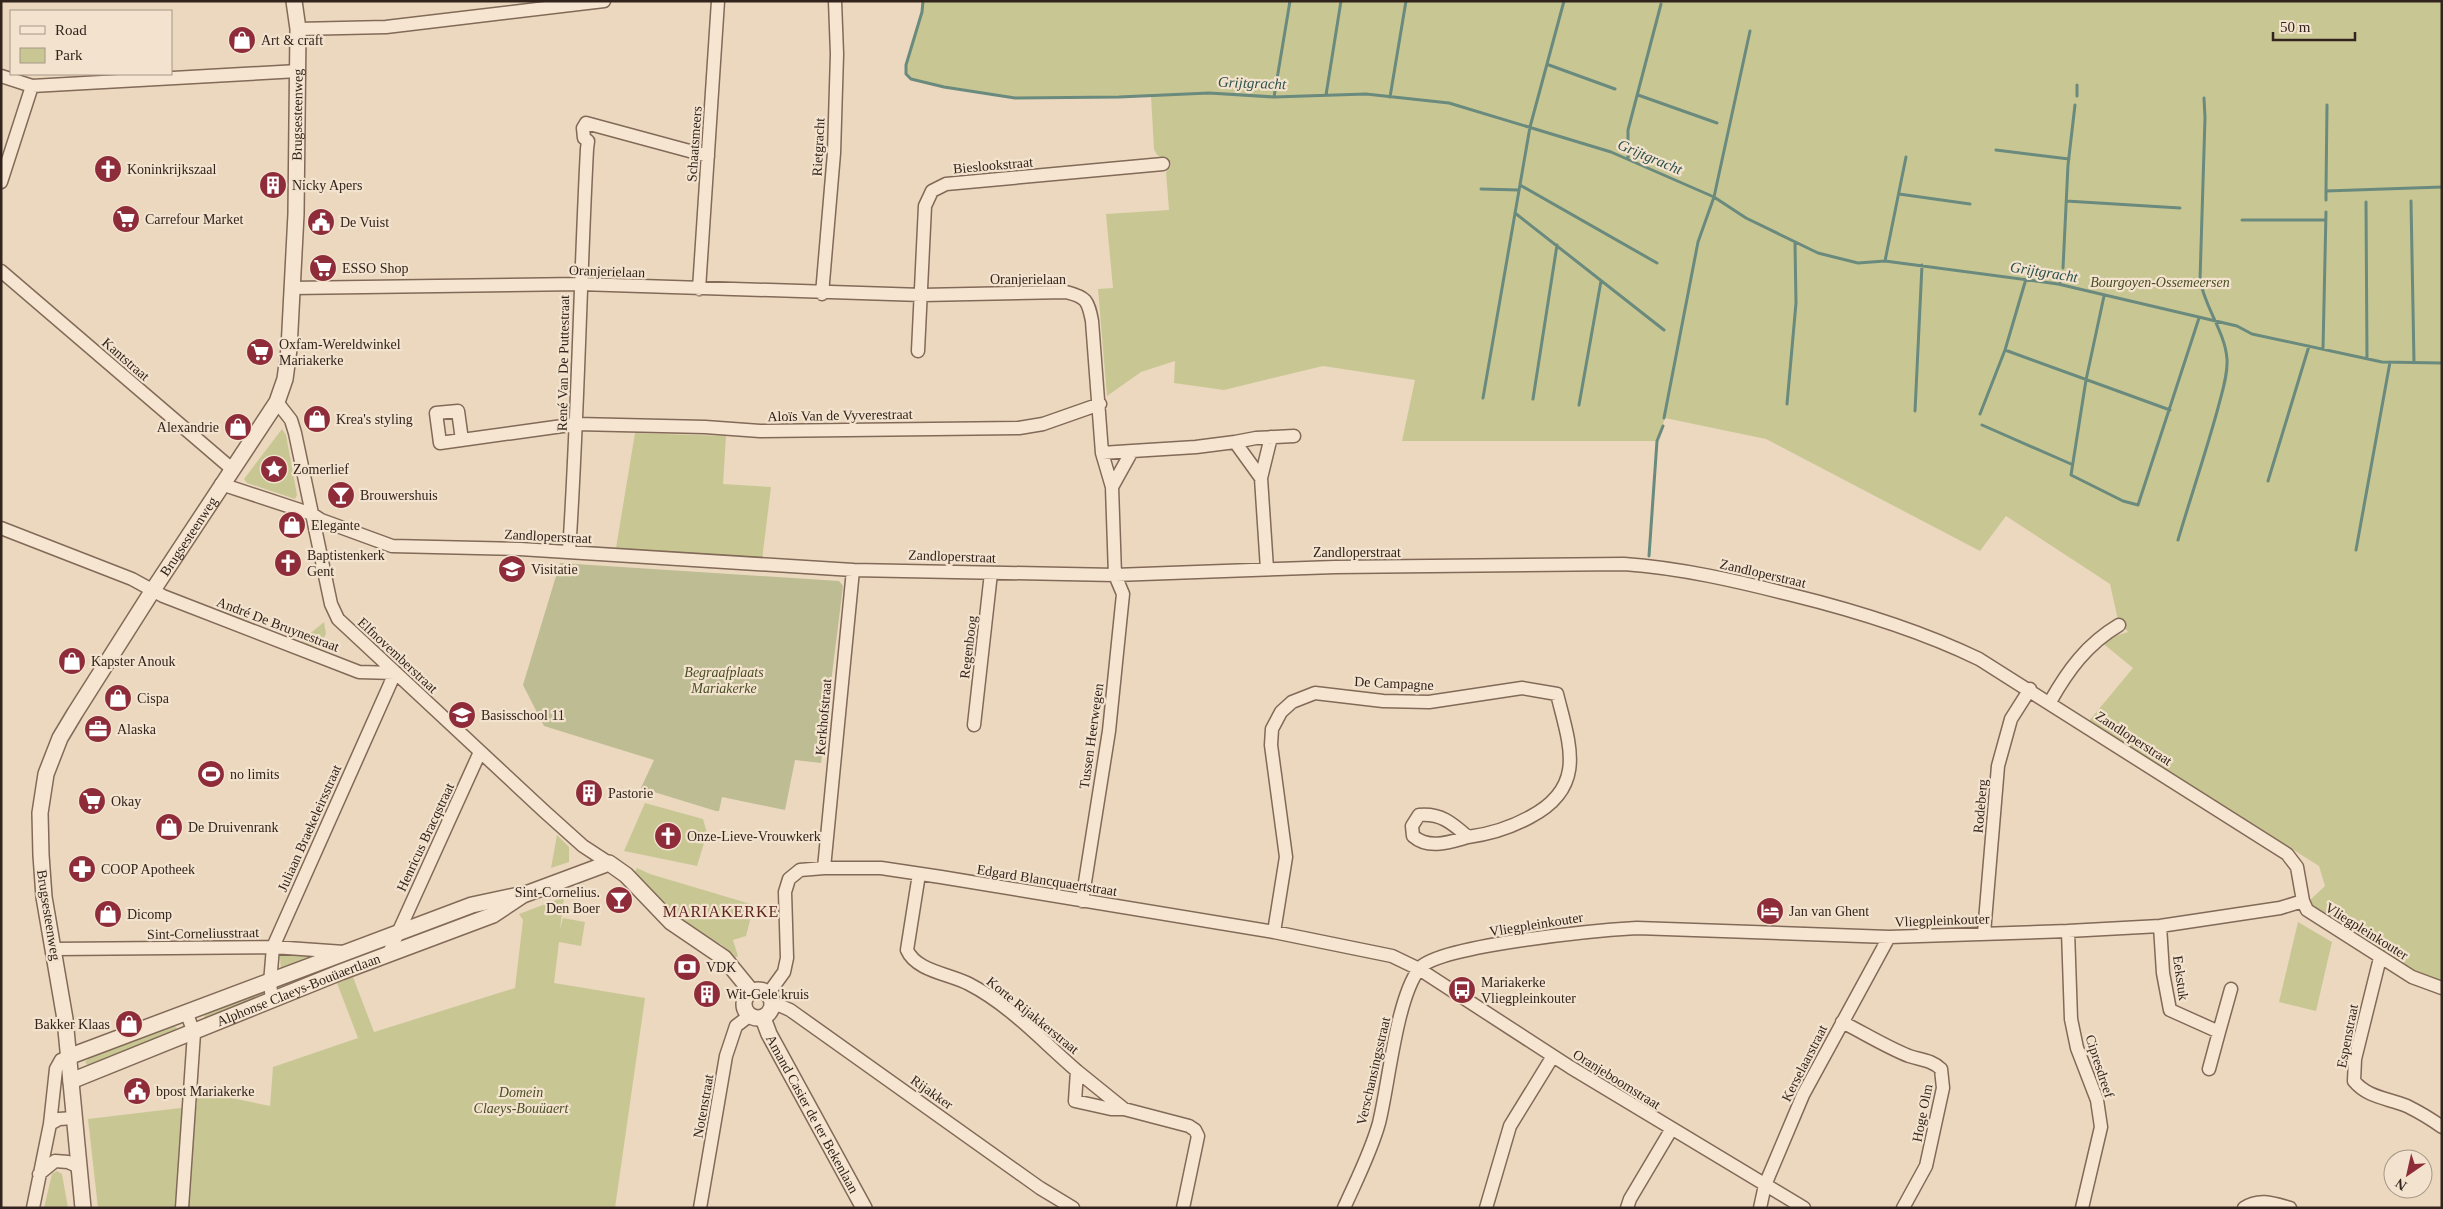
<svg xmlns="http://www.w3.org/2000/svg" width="2443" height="1209" font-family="Georgia,serif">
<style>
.green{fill:#c8c794}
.cemetery{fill:#bdbc93}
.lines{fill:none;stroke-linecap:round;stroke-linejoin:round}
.stream{stroke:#6a8a7e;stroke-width:3}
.minor-casing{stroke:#826958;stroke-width:15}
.tertiary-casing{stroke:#826958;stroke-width:18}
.minor{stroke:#f6e6d1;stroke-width:12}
.tertiary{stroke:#f6e6d1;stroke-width:15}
.labels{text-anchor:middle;stroke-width:4.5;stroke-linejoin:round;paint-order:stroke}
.poi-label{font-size:14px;fill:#32241c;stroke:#f3e3ce;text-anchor:start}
.street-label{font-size:14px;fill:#32241c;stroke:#f3e3ce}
.park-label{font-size:14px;font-style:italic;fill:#494e24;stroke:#f3e3ce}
.water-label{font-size:15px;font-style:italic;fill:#2c524a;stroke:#f3e3ce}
.quarter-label{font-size:16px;letter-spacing:1px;fill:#5d231e;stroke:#f3e3ce}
</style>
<rect width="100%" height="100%" fill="#ebd8bf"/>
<path class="green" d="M923,1h1519v984l-9,-2 -121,-76 -2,-7 15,-14 -6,-20 -230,-145 44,-53 -33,-27 28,-9 -10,-12 -8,-36 -104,-68 -26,35 -214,-112 -101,-21 -8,23h-255l13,-61 -92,-14 -99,24 -50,-7 1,-22 -34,11 -34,24 -9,-107 15,-1 -7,-74 63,-4 -3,-38 5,-6v-4l-14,-7 -3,-6 -3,-53 -136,2 -71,-11 -33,-8 -5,-5v-9l16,-53z
M282,429l4,6 11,60 -2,4 -48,-16 -3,-4z
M635,433l91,3 -3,48 48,3 -9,73 -146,-12z
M324,622l2,12 -3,6 -12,6 -10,-5z
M645,803l58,16 4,14 -10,33 -73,-15z
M557,835l12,12v15l-18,6z
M637,868l13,6 104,31 -8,31 -13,4 5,16 -3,2 -13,-13 -34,-19 -35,-32 -19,-21z
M564,897l-4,32 3,-11 22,4 -4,24 -22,-4 -5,41 91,15 -30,210h-517l-10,-89 109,-13v-15l73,15 3,-39 85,-29 -21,-55 16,-6 21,55 141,-44 8,-68 -4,-6z
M2298,922l34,20 -16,69 -37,-9z
M373,949l4,2 -92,36 1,-5z
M313,955l1,2 -33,14 -1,-15z
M263,991l4,4 -61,26 -2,-3 1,-5z
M175,1026l3,4 -88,38 -5,-6 5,-5z
M57,1171l5,3 6,34h-24l8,-34z"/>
<path class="cemetery" d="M560,563l279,18 4,5 -22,177 -26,-3 -10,50 -63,-13 -3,14h-3l-75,-23 13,-28 -110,-34 -21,-41z"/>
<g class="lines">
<path class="stream" d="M923,1l-1,11 -16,53v9l5,5 33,8 71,11 104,-1 90,-4 65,4 92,-3 83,9 162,49 103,45 32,21 72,35 40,10 27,-2 173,23 179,42 15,8 130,28 60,1
M1549,65l66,24
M1326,95l15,-94
M1638,95l79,28
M2077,96v-11
M1274,97l16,-96
M1390,97l16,-96
M1996,150l73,9
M1628,159v-29l33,-126
M1520,185l137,78
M1481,189l38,1
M2326,191l1,-86
M1899,194l71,10
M2326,200v-9l116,-4
M2066,201l114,7
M2411,201l3,162
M2366,202l1,157
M1515,213l149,117
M2242,220h84
M1885,261l21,-104
M2063,268l5,-103 7,-60
M2026,279l-21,71 165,60
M2060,284l2,-7
M2104,296l-18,84 -15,95 52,26 15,4 61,-187
M2323,349l3,-137
M1483,398l47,-271 34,-126
M1533,399l24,-154
M1787,404l9,-101 -1,-60
M1579,405l22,-124
M1915,411l7,-146
M1980,414l25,-64
M1664,418l34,-176 16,-45 36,-166
M1982,425l89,39
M2268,481l41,-135
M2178,540c13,-44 28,-88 40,-132 4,-16 10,-33 9,-49 -2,-27 -22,-51 -27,-79l5,-162 -1,-20
M2356,550l34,-188
M1649,556l8,-115 6,-15"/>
<g class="minor-casing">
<path id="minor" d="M298,29l88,-2 218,-26
M1,76l31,10 266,-15
M1,182l31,-96
M1,271l231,198
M291,288l289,-4 342,11 144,-3c20,5 22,8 26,29l10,132 10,34 3,88 8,19 -14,137 -27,170
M699,289l19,-288
M822,294l12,-141 3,-99 -2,-53
M918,351l7,-145 7,-15 14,-7 217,-20
M277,402l14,18 4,13 36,171 7,15 206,192 39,35 26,17
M462,440l-4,-29 -22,2 4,30 137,-19 128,3 55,4 259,-3 24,-4 57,-20
M1235,442l21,-4 38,-2
M1102,453l30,-2
M1261,478l10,-41
M221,484l91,30 9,6 71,26 128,3 333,21 262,5 220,-8 289,-3c57,4 113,17 168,31 65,16 127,35 187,64l308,195 10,13 6,34 4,9 105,67 30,11
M1112,487l20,-36 64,-4 39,-5 26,36 6,91
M1,528l131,51 31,17 196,76 36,1
M569,552c9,-134 11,-269 18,-403l1,-8 -4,-3 -1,-10 3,-5 122,33
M2050,702c18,-32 37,-58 69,-77
M974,725l17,-152
M824,868l29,-298
M919,874l-12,76c9,21 43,24 62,34 41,21 73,57 108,87l-2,30 36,8h13l65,17 6,4 3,6 -15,72
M2160,926l3,47 7,37 49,22 -10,37
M2068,931l3,88 6,29 20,52 4,27 -19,81
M1274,932l12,-75 -15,-112 1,-16 9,-17 11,-10 23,-9 68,8 46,1 93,-14 35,6c13,52 30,93 -27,123 -20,11 -39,17 -62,20 -16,-14 -27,-24 -49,-22l-7,11 1,10c16,14 37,6 55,1
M1984,933l14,-167 13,-47 19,-30
M54,949l219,-2 71,5
M388,955l92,-203
M2380,958l-25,101 -1,22c14,17 34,17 53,25 12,6 24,13 35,21
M768,994l16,-22 3,-14 -2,-66 4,-13 11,-9 24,-2h57l60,9 333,55 118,24 27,13 151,98 234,141
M272,1000l-2,-17 3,-36 122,-274
M772,1005l9,1 9,4 250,178 33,20
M1842,1022c22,11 44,25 67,34 12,4 23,4 32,13l2,19 -17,78 -23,42
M2219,1032l12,-43
M1077,1071l47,38
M50,1124l9,-5 15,-1
M39,1174l16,-13 13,1 11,5
M33,1208l17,-84 6,-55 5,-9 7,-3
M182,1208l12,-175 -7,-19
M700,1208l26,-152 10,-30 13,-10
M1344,1208c12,-27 27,-56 35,-85 10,-40 17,-123 40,-154 17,-24 183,-39 218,-41l252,9 179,-6 92,-5 120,-18 23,-7
M1486,1208l24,-82 43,-70
M1627,1208l3,-9 41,-69
M1760,1208l5,-23 38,-90 86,-158
M2244,1208c15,-10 29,-5 46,0"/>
</g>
<g class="tertiary-casing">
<g id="tertiary">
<circle cx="758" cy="1004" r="14"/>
<path id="s1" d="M763,1018l6,16 95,174"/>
<path d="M68,1057l404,-152 47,-10"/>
<path id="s2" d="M71,1081l270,-109 152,-57 30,-20 86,-32 17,12 45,47 53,36 27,33"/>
<path id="s3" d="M83,1208l-18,-189 -21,-122 -3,-42 -1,-42 6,-39 14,-36 15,-25 78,-123 124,-188 8,-23 4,-30 7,-135 2,-185 -4,-28"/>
</g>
</g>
<use href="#minor" class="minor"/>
<use href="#tertiary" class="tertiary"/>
</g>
<defs>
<g id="shop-disc" transform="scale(1.4375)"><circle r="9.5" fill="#8e2c3a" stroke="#f3e3ce"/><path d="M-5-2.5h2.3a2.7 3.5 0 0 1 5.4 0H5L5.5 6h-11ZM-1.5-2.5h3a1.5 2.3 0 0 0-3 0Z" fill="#fff"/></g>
<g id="church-disc" transform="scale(1.4375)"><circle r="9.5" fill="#8e2c3a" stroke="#f3e3ce"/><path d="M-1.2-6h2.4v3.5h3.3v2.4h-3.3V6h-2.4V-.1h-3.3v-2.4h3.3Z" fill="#fff"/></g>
<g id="building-disc" transform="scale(1.4375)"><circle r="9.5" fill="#8e2c3a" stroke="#f3e3ce"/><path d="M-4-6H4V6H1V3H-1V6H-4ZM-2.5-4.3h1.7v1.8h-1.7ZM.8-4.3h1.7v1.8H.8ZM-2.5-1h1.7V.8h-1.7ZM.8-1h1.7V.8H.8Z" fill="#fff"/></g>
<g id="supermarket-disc" transform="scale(1.4375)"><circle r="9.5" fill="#8e2c3a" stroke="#f3e3ce"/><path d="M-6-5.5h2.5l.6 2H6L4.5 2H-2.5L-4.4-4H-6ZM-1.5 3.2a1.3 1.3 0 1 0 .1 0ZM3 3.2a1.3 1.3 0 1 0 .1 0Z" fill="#fff"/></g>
<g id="civic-disc" transform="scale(1.4375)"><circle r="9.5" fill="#8e2c3a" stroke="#f3e3ce"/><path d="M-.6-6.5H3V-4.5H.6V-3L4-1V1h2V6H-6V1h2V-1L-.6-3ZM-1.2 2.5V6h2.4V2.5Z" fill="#fff"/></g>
<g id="sight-disc" transform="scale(1.4375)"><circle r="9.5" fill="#8e2c3a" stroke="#f3e3ce"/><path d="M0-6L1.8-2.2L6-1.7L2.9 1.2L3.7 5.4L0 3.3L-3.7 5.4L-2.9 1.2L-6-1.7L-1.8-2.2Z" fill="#fff"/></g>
<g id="bar-disc" transform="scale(1.4375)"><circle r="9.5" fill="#8e2c3a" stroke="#f3e3ce"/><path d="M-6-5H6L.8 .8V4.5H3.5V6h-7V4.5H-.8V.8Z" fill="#fff"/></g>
<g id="school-disc" transform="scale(1.4375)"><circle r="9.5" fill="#8e2c3a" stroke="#f3e3ce"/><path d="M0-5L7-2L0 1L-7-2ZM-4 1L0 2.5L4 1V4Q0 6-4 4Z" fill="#fff"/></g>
<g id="office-disc" transform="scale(1.4375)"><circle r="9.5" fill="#8e2c3a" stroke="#f3e3ce"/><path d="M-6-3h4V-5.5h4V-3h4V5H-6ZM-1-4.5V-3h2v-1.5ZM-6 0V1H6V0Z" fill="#fff"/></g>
<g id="stadium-disc" transform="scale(1.4375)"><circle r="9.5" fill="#8e2c3a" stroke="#f3e3ce"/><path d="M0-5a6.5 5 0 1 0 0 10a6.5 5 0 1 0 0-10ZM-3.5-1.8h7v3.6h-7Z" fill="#fff"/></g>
<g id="pharmacy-disc" transform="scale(1.4375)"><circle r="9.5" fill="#8e2c3a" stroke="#f3e3ce"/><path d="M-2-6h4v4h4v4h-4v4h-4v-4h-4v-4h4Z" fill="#fff"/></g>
<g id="hotel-disc" transform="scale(1.4375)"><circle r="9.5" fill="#8e2c3a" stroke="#f3e3ce"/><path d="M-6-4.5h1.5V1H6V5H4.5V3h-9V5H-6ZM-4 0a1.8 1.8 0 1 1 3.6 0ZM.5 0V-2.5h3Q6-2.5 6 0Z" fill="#fff"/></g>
<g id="bank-disc" transform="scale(1.4375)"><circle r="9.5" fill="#8e2c3a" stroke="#f3e3ce"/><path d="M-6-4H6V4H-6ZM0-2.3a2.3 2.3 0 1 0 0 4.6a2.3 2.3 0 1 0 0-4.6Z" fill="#fff"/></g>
<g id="bus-disc" transform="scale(1.4375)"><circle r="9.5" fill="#8e2c3a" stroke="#f3e3ce"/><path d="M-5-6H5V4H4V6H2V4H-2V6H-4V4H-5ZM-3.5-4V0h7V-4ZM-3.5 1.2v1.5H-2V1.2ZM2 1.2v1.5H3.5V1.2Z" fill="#fff"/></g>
</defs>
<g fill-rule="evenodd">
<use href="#shop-disc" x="242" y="40"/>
<use href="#church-disc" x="108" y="169"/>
<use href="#building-disc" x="273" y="185"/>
<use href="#supermarket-disc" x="126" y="219"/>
<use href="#civic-disc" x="321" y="222"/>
<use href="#supermarket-disc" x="323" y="268"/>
<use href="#supermarket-disc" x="260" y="352"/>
<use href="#shop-disc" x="317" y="419"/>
<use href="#shop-disc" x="238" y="427"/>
<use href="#sight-disc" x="274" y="469"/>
<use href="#bar-disc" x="341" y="495"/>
<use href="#shop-disc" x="292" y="525"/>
<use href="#church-disc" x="288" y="563"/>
<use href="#school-disc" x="512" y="569"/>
<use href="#shop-disc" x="72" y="661"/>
<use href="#shop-disc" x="118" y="698"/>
<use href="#school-disc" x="462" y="715"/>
<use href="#office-disc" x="98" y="729"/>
<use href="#stadium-disc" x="211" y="774"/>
<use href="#building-disc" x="589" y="793"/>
<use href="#supermarket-disc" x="92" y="801"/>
<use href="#shop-disc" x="169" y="827"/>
<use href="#church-disc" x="668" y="836"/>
<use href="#pharmacy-disc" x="82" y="869"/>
<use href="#bar-disc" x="619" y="900"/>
<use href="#hotel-disc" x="1770" y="911"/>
<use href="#shop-disc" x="108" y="914"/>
<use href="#bank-disc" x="687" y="967"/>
<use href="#bus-disc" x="1462" y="990"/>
<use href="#building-disc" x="707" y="994"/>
<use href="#shop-disc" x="129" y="1024"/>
<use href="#civic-disc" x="137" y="1091"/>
</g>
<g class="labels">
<g class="poi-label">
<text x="261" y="45">Art &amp; craft</text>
<text x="127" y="174">Koninkrijkszaal</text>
<text x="292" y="190">Nicky Apers</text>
<text x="145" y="224">Carrefour Market</text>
<text x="340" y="227">De Vuist</text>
<text x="342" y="273">ESSO Shop</text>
<text x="279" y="349">Oxfam-Wereldwinkel<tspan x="279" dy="16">Mariakerke</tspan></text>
<text x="336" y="424">Krea's styling</text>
<text x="219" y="432" text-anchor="end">Alexandrie</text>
<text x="293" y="474">Zomerlief</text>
<text x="360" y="500">Brouwershuis</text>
<text x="311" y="530">Elegante</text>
<text x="307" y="560">Baptistenkerk<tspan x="307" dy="16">Gent</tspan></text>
<text x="531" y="574">Visitatie</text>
<text x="91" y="666">Kapster Anouk</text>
<text x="137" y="703">Cispa</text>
<text x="481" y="720">Basisschool 11</text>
<text x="117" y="734">Alaska</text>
<text x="230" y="779">no limits</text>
<text x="608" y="798">Pastorie</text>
<text x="111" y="806">Okay</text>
<text x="188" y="832">De Druivenrank</text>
<text x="687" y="841">Onze-Lieve-Vrouwkerk</text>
<text x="101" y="874">COOP Apotheek</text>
<text x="600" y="897" text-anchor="end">Sint-Cornelius.<tspan x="600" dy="16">Den Boer</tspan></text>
<text x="1789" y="916">Jan van Ghent</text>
<text x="127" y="919">Dicomp</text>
<text x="706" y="972">VDK</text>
<text x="1481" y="987">Mariakerke<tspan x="1481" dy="16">Vliegpleinkouter</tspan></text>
<text x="726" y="999">Wit-Gele kruis</text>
<text x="110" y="1029" text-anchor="end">Bakker Klaas</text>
<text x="156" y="1096">bpost Mariakerke</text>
</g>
<g class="street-label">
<text dy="5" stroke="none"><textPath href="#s3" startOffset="1165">Brugsesteenweg</textPath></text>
<text transform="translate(694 144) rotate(-86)" y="5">Schaatsmeers</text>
<text transform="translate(818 147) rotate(-87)" y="5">Rietgracht</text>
<text transform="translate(993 165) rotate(-5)" y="5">Bieslookstraat</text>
<text transform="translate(607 271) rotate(2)" y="5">Oranjerielaan</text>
<text x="1028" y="284">Oranjerielaan</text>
<text transform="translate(126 359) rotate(41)" y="5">Kantstraat</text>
<text transform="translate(563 363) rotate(-89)" y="5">René Van De Puttestraat</text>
<text transform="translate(840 415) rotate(-1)" y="5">Aloïs Van de Vyverestraat</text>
<text dy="5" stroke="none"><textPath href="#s3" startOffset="715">Brugsesteenweg</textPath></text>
<text transform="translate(548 536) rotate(3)" y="5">Zandloperstraat</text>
<text x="1357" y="557">Zandloperstraat</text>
<text transform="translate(952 556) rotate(2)" y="5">Zandloperstraat</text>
<text transform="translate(1763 573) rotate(13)" y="5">Zandloperstraat</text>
<text transform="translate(278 624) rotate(21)" y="5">André De Bruynestraat</text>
<text transform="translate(968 647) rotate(-83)" y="5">Regenboog</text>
<text transform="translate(398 655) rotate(43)" y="5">Elfnovemberstraat</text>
<text transform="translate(1394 683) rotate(3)" y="5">De Campagne</text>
<text transform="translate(823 717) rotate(-85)" y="5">Kerkhofstraat</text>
<text transform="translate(1091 736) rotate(-82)" y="5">Tussen Heerwegen</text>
<text transform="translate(2134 738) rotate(33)" y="5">Zandloperstraat</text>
<text transform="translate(1980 806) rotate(-85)" y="5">Rodeberg</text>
<text transform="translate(309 828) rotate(-66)" y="5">Juliaan Braekeleirsstraat</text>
<text transform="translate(425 837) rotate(-65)" y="5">Henricus Bracqstraat</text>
<text transform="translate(1047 880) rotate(9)" y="5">Edgard Blancquaertstraat</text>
<text transform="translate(49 915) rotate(81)" y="5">Brugsesteenweg</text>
<text transform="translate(1942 920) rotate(-2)" y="5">Vliegpleinkouter</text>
<text transform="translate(1536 924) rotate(-9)" y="5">Vliegpleinkouter</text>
<text transform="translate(2367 931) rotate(32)" y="5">Vliegpleinkouter</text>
<text transform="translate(203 933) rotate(-1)" y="5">Sint-Corneliusstraat</text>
<text transform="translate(2181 978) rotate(82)" y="5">Eekstuk</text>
<text dy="5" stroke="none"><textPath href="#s2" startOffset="245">Alphonse Claeys-Bouüaertlaan</textPath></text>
<text transform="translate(1033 1015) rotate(39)" y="5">Korte Rijakkerstraat</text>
<text transform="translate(2347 1036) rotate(-79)" y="5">Espenstraat</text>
<text transform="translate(1804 1063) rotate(-63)" y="5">Kerselaarstraat</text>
<text transform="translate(2100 1066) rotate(72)" y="5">Cipresdreef</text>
<text transform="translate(1373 1071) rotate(-77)" y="5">Verschansingsstraat</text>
<text transform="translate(1617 1079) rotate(32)" y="5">Oranjeboomstraat</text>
<text transform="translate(932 1092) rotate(35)" y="5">Rijakker</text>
<text transform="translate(703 1106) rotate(-80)" y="5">Notenstraat</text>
<text dy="5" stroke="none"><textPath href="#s1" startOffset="108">Amand Casier de ter Bekenlaan</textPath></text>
<text transform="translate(1922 1113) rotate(-79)" y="5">Hoge Olm</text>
</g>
<g class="park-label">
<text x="2160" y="287">Bourgoyen-Ossemeersen</text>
<text x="724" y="677">Begraafplaats<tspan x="724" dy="16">Mariakerke</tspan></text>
<text x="521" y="1097">Domein<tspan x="521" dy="16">Claeys-Bouüaert</tspan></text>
</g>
<g class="water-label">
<text transform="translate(1252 83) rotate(2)" y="5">Grijtgracht</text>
<text transform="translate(1650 157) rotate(23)" y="5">Grijtgracht</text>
<text transform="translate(2044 272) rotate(9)" y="5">Grijtgracht</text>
</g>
<g class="quarter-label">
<text x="721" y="917">MARIAKERKE</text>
</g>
</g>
<rect width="2443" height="1209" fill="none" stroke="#32241c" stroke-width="5"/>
<rect x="10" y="10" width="162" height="65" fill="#f3e3ce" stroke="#a69787"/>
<rect x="20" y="26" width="25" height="8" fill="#f6e6d1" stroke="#a69787"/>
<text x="55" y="35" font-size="15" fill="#32241c">Road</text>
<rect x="20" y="48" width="25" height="15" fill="#c8c794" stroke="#a69787"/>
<text x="55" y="60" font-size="15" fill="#32241c">Park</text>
<g transform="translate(2408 1174) rotate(214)"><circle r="24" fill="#f3e3ce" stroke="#a69787"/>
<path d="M0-4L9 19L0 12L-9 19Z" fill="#8e2c3a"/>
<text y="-8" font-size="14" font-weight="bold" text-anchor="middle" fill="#32241c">N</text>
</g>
<path d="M2273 32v8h82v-8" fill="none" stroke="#32241c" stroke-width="2.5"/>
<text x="2280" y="32" font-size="15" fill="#32241c" stroke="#f3e3ce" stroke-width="4" paint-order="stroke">50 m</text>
</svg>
